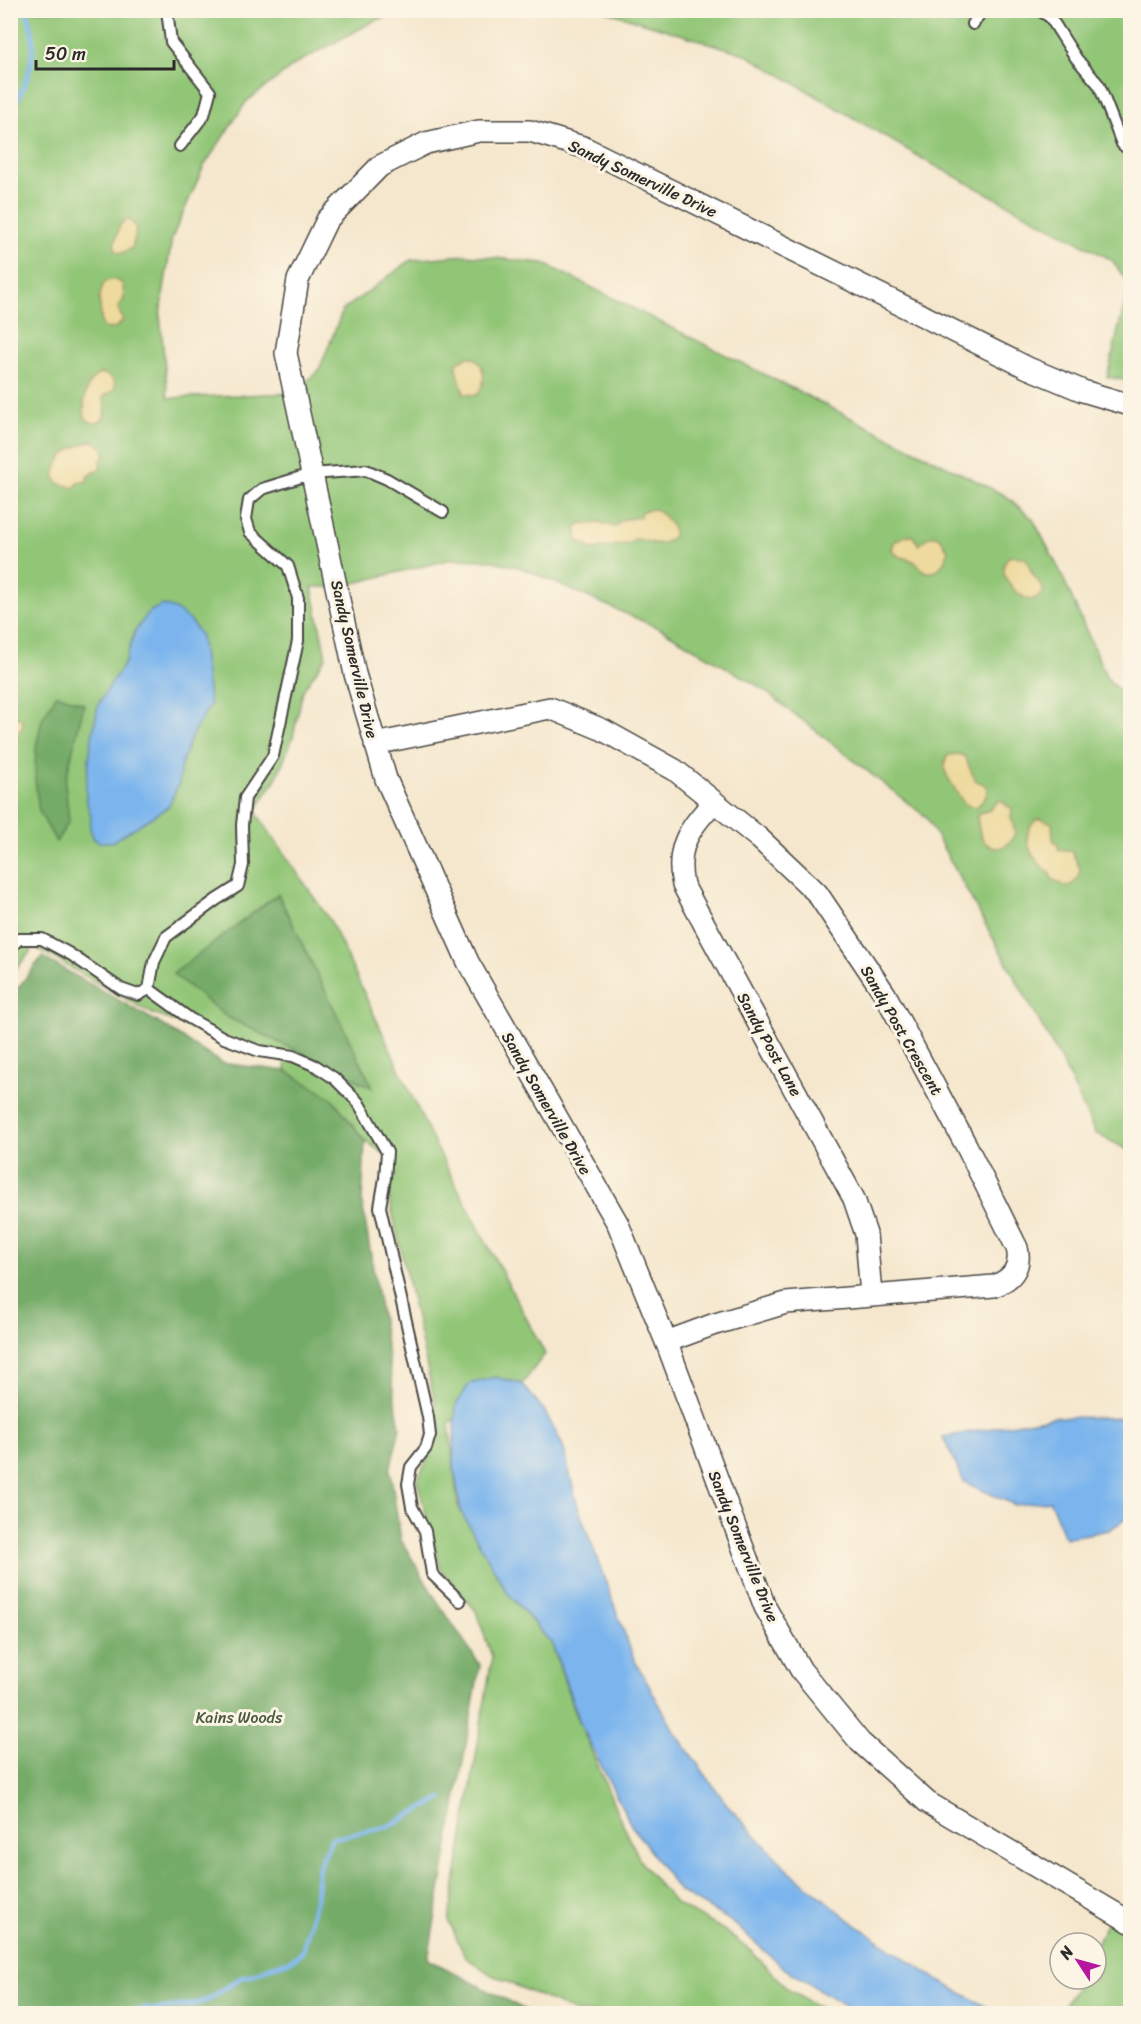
<svg xmlns="http://www.w3.org/2000/svg" width="1141" height="2024" font-family="Sriracha,sans-serif">
<style>
.green{fill:#92c677;stroke:#5e7851;stroke-width:1.5}
.forest{fill:#75ab68;stroke:#506b4a;stroke-width:1.5}
.sand{fill:#eeda9e;stroke:#8c8264;stroke-width:1.5}
.water{fill:#7cb5ed;stroke:#54708c;stroke-width:1.5}
.lines{fill:none;stroke-linecap:round;stroke-linejoin:round}
.stream{stroke:#7cb5ed;stroke-width:5}
.lane-casing{stroke:#494743;stroke-width:14}
.street-casing{stroke:#494743;stroke-width:24}
.lane{stroke:#fff;stroke-width:10}
.street{stroke:#fff;stroke-width:21}
.labels{text-anchor:middle;stroke-width:6;stroke-linejoin:round;paint-order:stroke}
.street-label{font-size:16px;fill:#2b2b2b;stroke:#fcf5e5}
.park-label{font-size:16px;fill:#4a5a42;stroke:#fcf5e5}
</style>
<rect width="100%" height="100%" fill="#fcf5e5"/>
<filter id="ink" filterUnits="userSpaceOnUse"><feTurbulence type="fractalNoise" baseFrequency=".0167" numOctaves="2"/><feDisplacementMap in="SourceGraphic" scale="12" xChannelSelector="R" yChannelSelector="G"/><feConvolveMatrix kernelMatrix="1 2 1 2 8 2 1 2 1" color-interpolation-filters="sRGB"/></filter>
<filter id="wash" filterUnits="userSpaceOnUse"><feTurbulence type="fractalNoise" baseFrequency=".008" numOctaves="4" result="noise"/><feDisplacementMap in="SourceGraphic" scale="24" xChannelSelector="R" yChannelSelector="G"/><feGaussianBlur stdDeviation="1.35" result="paint"/><feColorMatrix in="noise" values="0 0 0 0 0 0 0 0 0 0 0 0 0 0 0 0 0 1.4 0 .05"/><feComposite in="paint" operator="in"/></filter>
<g filter="url(#wash)">
<rect width="100%" height="100%" fill="#f5e7cd"/>
<path class="green" d="M11,11h393l-30,10 -77,42 -51,39 -42,64 -32,72 -12,77 8,83 126,-5 25,-23 24,-60 68,-50 55,-5 77,8 463,233 27,23 28,54 46,105 23,25v448l-35,-18 -30,-65 -139,-251 -166,-130 -97,-57 -141,-62 -33,-8 -37,-1 -114,28h-26l14,70 -23,33 -10,47 -17,42 -21,32 76,111 100,215 114,217 -23,30 -73,39 9,82 49,87 45,52 20,60 46,110 24,50 33,39 47,26 30,23 37,38 40,23h-251l-86,-38 -27,-18 -16,-36 43,-264 -16,-46 -35,-41 -24,-89 19,-40 -1,-38 -47,-210 6,-33 -29,-19 -33,-43 -46,-27 -1,-10 -132,-47 -119,-67 -23,28z
M605,11h525v370l-23,-4 22,-92 -17,-25 -182,-97 -185,-109z
M1107,1921l23,15v77h-70l21,-34h15v-34z"/>
<path class="forest" d="M57,694l27,10 -19,78 4,39 -13,21 -17,-31 -4,-32 1,-32 6,-28z
M278,894l95,194 -146,-71 -54,-43z
M42,957l117,66 62,40 65,8 46,27 33,43 -3,61 38,226 -10,42 11,70 36,61 43,64 -52,294 103,54h-520l-1,-1015z"/>
<path class="sand" d="M126,219c15,4 9,18 6,29l-10,5 -5,-1 -3,-7 6,-20z
M114,279l9,5 1,15 -6,9 5,12c-6,8 -9,10 -19,8l-2,-3 -3,-27 5,-16z
M468,356l8,3c10,10 10,24 1,36l-13,-1 -8,-27 2,-5z
M101,373c8,2 15,7 14,16l-12,8c6,16 0,35 -18,21 -3,-16 0,-38 16,-45z
M93,441c8,3 10,7 12,15l-5,6 1,6 -13,8 -2,6h-7l-5,6 -16,-5 -4,-8c5,-21 18,-29 39,-34z
M654,509c13,7 32,28 8,34 -10,3 -18,-4 -27,-4l-5,4 -37,7 -15,-9 -2,-13 5,-5 11,1 7,-2 16,5 6,-7 19,-3v-4l3,-2z
M912,535l7,10c7,-5 11,-14 22,-6l7,12c-2,10 -11,26 -24,20 -4,-2 -6,-8 -11,-10 -9,-5 -13,-1 -21,-11l2,-8 11,-6z
M1014,556l12,2c2,5 4,11 6,15 6,10 22,20 -1,27 -16,-4 -36,-27 -23,-43z
M11,717h6l6,4 -1,8 -7,5 3,6 -2,6 -5,-2z
M960,754l5,3 10,23c7,5 16,2 11,16l-8,10c-12,3 -17,-6 -22,-15 -7,-13 -17,-21 -8,-36z
M998,801h6l1,4 7,3 -1,10 4,14c-3,13 -18,22 -29,11 -7,-5 -8,-19 -9,-27l2,-3 11,-3z
M1039,818l13,5 1,16 6,8 -1,3h10l4,2 8,17c-1,10 -5,16 -15,18l-14,-9 -1,-5c-17,-12 -35,-39 -11,-55z"/>
<path class="water" d="M162,605l13,4 16,12 10,15 9,69 -18,29 -12,34 -1,15 -11,24 -56,35h-13l-5,-3 -4,-10 1,-13 -5,-16v-14l5,-43 7,-38 13,-22 14,-20 10,-32 14,-19z
M495,1377l27,7 22,26 19,36 14,58 57,155 42,75 52,72 62,66 66,53 83,56 59,32h-140l-73,-44 -54,-48 -52,-30 -48,-66 -50,-100 -29,-81 -45,-52 -46,-80 -8,-50 3,-57 13,-21z
M1055,1417l75,1v98l-21,14 -44,8 -15,-37 -35,4 -51,-23 -21,-45z"/>
<g class="lines">
<path class="stream" d="M10,110c21,-29 30,-67 16,-100
M125,2014l23,-6 2,2 41,-5 17,-5 34,-23 11,-2 17,-8 17,-5 11,-6 5,-6 13,-52 3,-32 13,-28 55,-11 55,-29"/>
</g>
</g>
<g filter="url(#ink)">
<g class="lines">
<g class="lane-casing">
<path id="lane" d="M167,10l4,32 39,50 -6,23 -24,31
M1039,10l11,7 26,41 23,27 23,59 8,7
M973,24l9,-14
M443,512l-56,-33 -21,-9 -55,4 -49,15 -13,11 -3,19 4,13 38,34 10,32v43l-25,115 -28,42 -3,27 1,40 -5,21 -22,14 -50,37 -12,25 -5,27 40,29 35,20 35,13 34,5 23,10 18,12 24,24 29,50 -2,26 -5,29 48,210 2,18 -4,13 -15,19 -3,17 4,23 13,24 7,43 28,27
M10,948l9,-9h23l28,15 51,35 17,6 11,-6"/>
</g>
<g class="street-casing">
<path id="street" d="M1130,405l-47,-14 -55,-23 -445,-221 -53,-16h-51l-53,12 -46,23 -53,54 -29,60 -12,73 69,321 31,105 82,183 150,262 51,125 96,258 36,63 59,72 67,60 203,120
M375,744l175,-36 53,22 72,40 85,69 57,54 68,101 82,153 50,101c5,19 -6,32 -23,38l-208,17 -74,22 -46,17
M714,802c-25,26 -39,46 -31,83l171,314 12,35 5,61"/>
</g>
<use href="#lane" class="lane"/>
<use href="#street" class="street"/>
</g>
</g>
<g class="labels">
<g class="street-label">
<text transform="translate(643 178) rotate(25)" y="6">Sandy Somerville Drive</text>
<text transform="translate(355 659) rotate(77)" y="6">Sandy Somerville Drive</text>
<text transform="translate(902 1030) rotate(60)" y="6">Sandy Post Crescent</text>
<text transform="translate(770 1044) rotate(61)" y="6">Sandy Post Lane</text>
<text transform="translate(547 1103) rotate(60)" y="6">Sandy Somerville Drive</text>
<text transform="translate(744 1546) rotate(68)" y="6">Sandy Somerville Drive</text>
</g>
<g class="park-label">
<text x="239" y="1723">Kains Woods</text>
</g>
</g>
<rect width="1141" height="2024" fill="none" stroke="#fcf5e5" stroke-width="36"/>
<g transform="translate(1078 1961) rotate(306)"><circle r="28" fill="#fcf5e5" stroke="#a8a49b" stroke-width="1.5"/>
<path d="M0-4.5L10 22L0 15L-10 22Z" fill="#b5179e"/>
<text y="-9" font-size="16" font-weight="bold" text-anchor="middle" fill="#2b2b2b">N</text>
</g>
<path d="M36 60v9h138v-9" fill="none" stroke="#2b2b2b" stroke-width="3"/>
<text x="45" y="60" font-size="18" fill="#2b2b2b" stroke="#fcf5e5" stroke-width="4.5" paint-order="stroke">50 m</text>
</svg>
